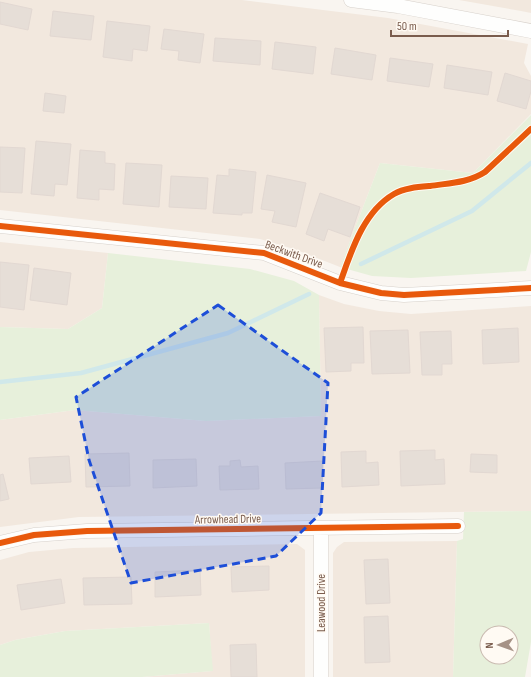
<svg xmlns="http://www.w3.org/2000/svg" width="531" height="677" font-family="'Sofia Sans Condensed',sans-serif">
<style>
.residential{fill:#f2e8de}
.green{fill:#e7f0db;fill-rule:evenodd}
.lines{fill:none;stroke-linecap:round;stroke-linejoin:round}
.stream{stroke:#d0e8ea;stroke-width:4.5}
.building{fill:#e6ded7;stroke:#e2d8d2}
.minor-casing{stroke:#d7d1cb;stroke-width:15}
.minor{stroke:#fefefd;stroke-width:14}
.cycleway-casing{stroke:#fffaf3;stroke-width:8}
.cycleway{stroke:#e8590c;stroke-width:6}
.marked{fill:#1d4ed8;fill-opacity:0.2;stroke:#1d4ed8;stroke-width:3;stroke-dasharray:8 5;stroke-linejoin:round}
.labels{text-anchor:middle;stroke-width:3;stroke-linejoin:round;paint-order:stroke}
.street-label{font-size:12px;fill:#7a5c4d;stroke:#fffaf3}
</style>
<rect width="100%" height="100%" fill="#f9f5f0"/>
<path class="residential" d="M0,0h242l146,18 140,26 -4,19 7,13v38l-58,59 -93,-10 -40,104 -46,-18 -34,-10 -260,-29z
M459,0h72v13l-10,-2z
M0,242l108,11 -6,55 -34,21 -68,-2z
M319,295l25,9 35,7 32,3 120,-8v205l-452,6 -79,10v-107l75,-10 131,11 115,-5z
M457,541l-4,136h-120v-124l4,-6 7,-5z
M297,544l8,6v127h-163l70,-6 -3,-48 -144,8 -50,9 -15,5v-85l29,-8 44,-4z"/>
<path class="green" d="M531,115v137l-5,19 -115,7 -39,-2 -32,-9 40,-104 93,10z
M108,253l142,16 44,12 25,14 2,121 -115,5 -131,-11 -75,10v-93l68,2 34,-21z
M531,511v131l-6,35h-72l4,-136 6,-2 1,-27zM487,633h24v24h-24z
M209,623l4,48 -71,6h-142v-32l15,-5 50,-9z"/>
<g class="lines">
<path class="stream" d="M361,264l111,-53 59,-48
M0,382l81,-9 147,-40 81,-39"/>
</g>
<path class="building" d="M0,2l32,7 -4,21 -28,-6z
M53,11l41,5 -3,24 -41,-4z
M107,21l43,5 -3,25 -14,-2 -1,12 -29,-4z
M164,29l40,5 -4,29 -22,-3 1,-9 -18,-2z
M215,38l46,3 -1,24 -47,-4z
M275,42l41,5 -3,27 -41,-5z
M335,48l41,7 -4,25 -41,-6z
M390,58l43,6 -4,23 -42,-6z
M447,65l45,7 -4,23 -44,-7z
M505,73l26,8v10l-5,18 -29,-8z
M45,93l21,3 -2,17 -21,-2z
M36,141l35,3 -4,41 -12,-1 -1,12 -23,-2z
M0,147l25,1 -3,45 -22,-1z
M80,150l25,2v11l10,1 -1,26 -15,-1v11l-22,-2z
M126,163l36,2 -3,42 -36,-3z
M229,169l27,3 -4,41h-10v2l-29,-2 4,-38 12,1z
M267,175l39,8 -10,44 -24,-5 3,-11 -14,-2z
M171,176l37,2 -2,31 -37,-2z
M320,193l40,14 -10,30 -22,-8 -4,12 -18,-7z
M0,262l29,3 -5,45 -24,-3z
M34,268l37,5 -4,32 -37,-5z
M363,327l1,36h-13v8l-25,1 -2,-44z
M518,328l1,34 -36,2 -1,-34z
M408,330l2,43 -38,1 -2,-43z
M451,331l1,33h-10v11h-20l-2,-43z
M435,450v10l9,-1 1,25 -44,2 -1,-35z
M366,451v12l12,-1 1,23 -37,2 -1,-35z
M129,453l1,33 -44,1 -1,-33z
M471,454l26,1v18l-27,-1z
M69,456l2,26 -40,2 -2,-26z
M196,459l1,27 -44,2v-28z
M240,460l1,7 17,-1 1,23 -39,1 -1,-24h11v-5z
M322,461l1,27 -37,1 -1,-26z
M3,474l6,25 -9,2v-26z
M388,559l2,44 -24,1 -2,-44z
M269,566v24l-37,2 -1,-25z
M200,570l1,25 -46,2v-25z
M131,577l1,27 -48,1 -1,-27z
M61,579l4,24 -44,7 -4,-25z
M388,616l2,46 -25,1 -1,-46z
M256,644l1,33h-26l-1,-32z"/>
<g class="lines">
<g class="minor-casing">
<path id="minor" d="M351,0l47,6 133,25
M0,226l264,27 76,30 41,10 23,2 127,-7
M0,543l34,-8 53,-4 371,-5
M321,677v-148"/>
</g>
<use href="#minor" class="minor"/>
<g class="cycleway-casing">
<path id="cycleway" d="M0,226l264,27 76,30 41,10 23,2 127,-7
M340,283c11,-31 23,-71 54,-89 10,-6 24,-7 36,-8 19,-3 38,-3 55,-14l46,-43
M0,543l34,-8 53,-4 371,-5"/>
</g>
<use href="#cycleway" class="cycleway"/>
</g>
<path class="marked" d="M218,305l110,78 -7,130 -45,43 -145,27 -42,-123 -13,-63z"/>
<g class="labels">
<g class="street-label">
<text transform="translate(294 254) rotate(20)" y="4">Beckwith Drive</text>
<text transform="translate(228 519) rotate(-1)" y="4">Arrowhead Drive</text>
<text transform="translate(321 603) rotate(-90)" y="4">Leawood Drive</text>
</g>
</g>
<g transform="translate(499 645) rotate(268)"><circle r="19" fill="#fffaf3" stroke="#cabbb1"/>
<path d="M0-3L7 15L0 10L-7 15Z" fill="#a69286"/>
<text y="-6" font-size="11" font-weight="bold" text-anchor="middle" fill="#7a5c4d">N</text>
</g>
<path d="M391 30v6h117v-6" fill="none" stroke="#7a5c4d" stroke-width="2"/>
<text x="397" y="30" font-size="12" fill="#7a5c4d" stroke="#fffaf3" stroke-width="3" paint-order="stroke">50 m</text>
</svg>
